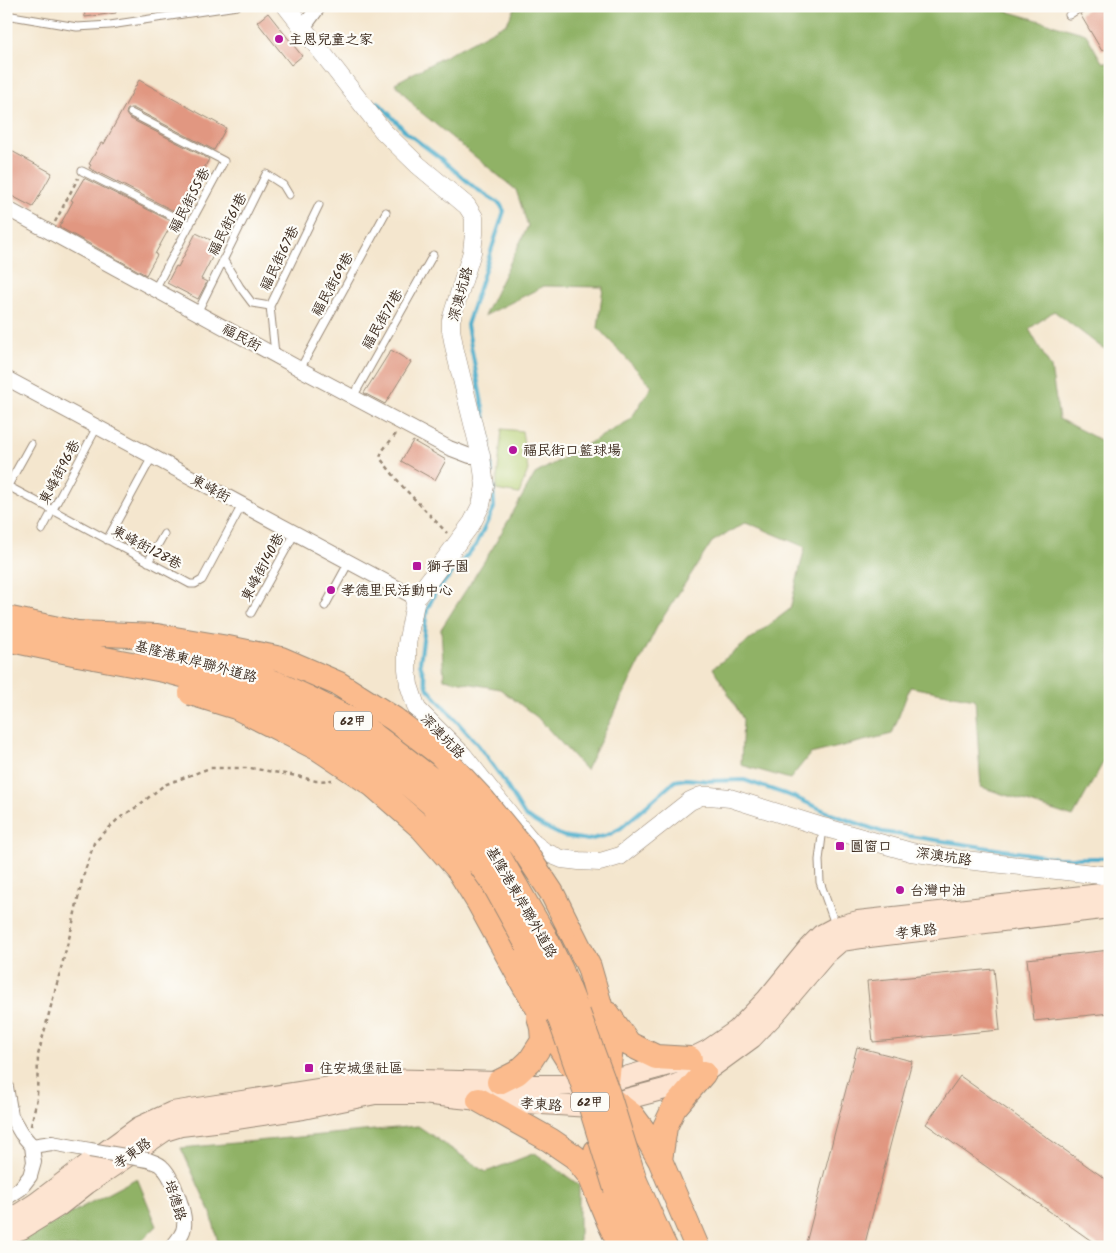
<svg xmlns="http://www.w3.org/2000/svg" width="1116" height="1253" font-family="Kalam,'LXGW WenKai TC',sans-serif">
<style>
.green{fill:#b5cf74;stroke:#787c49}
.forest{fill:#90b266;stroke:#666e42}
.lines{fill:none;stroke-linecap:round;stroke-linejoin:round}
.stream{stroke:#4cadcb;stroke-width:4}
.building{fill:#e19781}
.service-casing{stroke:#988876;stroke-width:9}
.minor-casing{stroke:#988876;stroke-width:16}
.tertiary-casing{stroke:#988876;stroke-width:19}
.secondary-casing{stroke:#988876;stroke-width:22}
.trunk-casing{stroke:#988876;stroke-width:26}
.path{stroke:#988876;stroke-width:2.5;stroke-dasharray:4 4;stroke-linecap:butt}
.service{stroke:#fff;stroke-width:7}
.minor{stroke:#fff;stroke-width:14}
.tertiary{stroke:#fff;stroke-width:18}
.secondary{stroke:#fde4d1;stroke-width:20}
.trunk{stroke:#fbbb8d;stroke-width:24}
.minor-bridge-casing{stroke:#988876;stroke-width:16;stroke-linecap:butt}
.trunk-bridge-casing{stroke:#988876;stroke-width:26;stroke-linecap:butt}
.minor-bridge{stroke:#fff;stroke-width:14}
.trunk-bridge{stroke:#fbbb8d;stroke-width:24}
.poi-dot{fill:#b5179e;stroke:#fdfcf7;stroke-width:2}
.labels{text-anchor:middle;stroke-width:4.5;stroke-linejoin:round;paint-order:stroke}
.shield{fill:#fdfcf7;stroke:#75695f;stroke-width:1}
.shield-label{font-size:12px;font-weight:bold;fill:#3b2a1e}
.poi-label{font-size:14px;fill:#3b2a1e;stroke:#fdfcf7;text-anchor:start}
.street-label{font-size:14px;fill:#3b2a1e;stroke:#fdfcf7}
</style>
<rect width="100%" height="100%" fill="#fdfcf7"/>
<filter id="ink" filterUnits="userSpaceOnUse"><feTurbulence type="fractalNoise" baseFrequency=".02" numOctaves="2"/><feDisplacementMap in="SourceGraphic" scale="10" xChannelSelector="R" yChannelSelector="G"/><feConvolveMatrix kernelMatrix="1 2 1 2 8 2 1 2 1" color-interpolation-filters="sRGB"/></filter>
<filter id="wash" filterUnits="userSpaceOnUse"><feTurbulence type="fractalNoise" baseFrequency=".0096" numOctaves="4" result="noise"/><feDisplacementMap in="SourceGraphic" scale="20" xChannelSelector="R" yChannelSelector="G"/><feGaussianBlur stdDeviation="1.12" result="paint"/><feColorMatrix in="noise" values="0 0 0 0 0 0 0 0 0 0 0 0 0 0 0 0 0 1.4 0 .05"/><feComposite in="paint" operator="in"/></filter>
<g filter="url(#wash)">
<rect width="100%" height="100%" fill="#f4e6ce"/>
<path class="green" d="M502,429l20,2 6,39 -9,24 -23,-4z"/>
<path class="forest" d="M516,6h473l97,28 16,28 8,1v288l-9,-4 -47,-36 -25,18 22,39 8,51 51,26v305l-37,67 -92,-30 -6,-88 -65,-12 -18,47 -82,20 -20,25 -49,-14 2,-46 -30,-51 77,-59 15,-62 -59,-25 -34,20 -54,83 -72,145 -49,-53 -37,-28 -56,-10 -3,-50 51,-80 43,-75 95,-54 22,-34 -54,-58 5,-41 -59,-1 -60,30 44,-90 -12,-36 -98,-80 -23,-27 112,-60z
M418,1126l68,46 49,-19 44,32v62h-360l-8,-34 -30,-65z
M137,1178l20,48 -22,21h-128z"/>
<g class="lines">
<path class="stream" d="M378,102l29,31 33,25 35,30 25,16 4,7 -37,114 22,115 3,33
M493,485l1,23 -18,37 -41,48 -8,17 -7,53 8,26 50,56 24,33 23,38 17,10 21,10 25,4 20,-5 13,-7 54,-47 11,-2 23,2 35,-1 50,17 40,18 48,17 175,26h53"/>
</g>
<g id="blocks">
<path class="building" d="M84,6h31l1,7 -31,4z
M1088,6h22v41l-8,4 -22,-37 6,-4z
M268,13l34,43 -11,9 -34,-43z
M139,80l87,48 -12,22 -81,-42h-3l-3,2 -1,4 3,4 80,41 -14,27 -3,-2 -16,28 -87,-44 2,-3 -2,-1 12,-21 3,1z
M6,148l46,25 -19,34 -27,-14z
M84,178l87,43 -3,5 2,1 -15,27 2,1 -11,20 -87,-48 14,-26 -2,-1z
M196,233l23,11 -18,35 6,3 -9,17 -31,-16 9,-17 2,1z
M391,350l20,12 -26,42 -21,-11z
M413,441l33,19 -11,20 -34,-19z
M1110,950v63l-76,8 -7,-62z
M994,969l6,61 -127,12 -6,-61z
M857,1047l55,14 -48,186h-59z
M960,1076l150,106v65h-10l-174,-123z"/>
</g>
</g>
<g filter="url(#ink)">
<use href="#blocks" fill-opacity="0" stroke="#988876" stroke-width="1"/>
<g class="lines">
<g class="service-casing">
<path id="service" d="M6,15l71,12 33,-2 127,-19
M1069,15l14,-9
M131,113l93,48 -69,128
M82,171l108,54
M223,259l17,28 12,16 18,3
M197,313l69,-139 17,11 6,10
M275,354l-5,-48 49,-101
M300,369l86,-157
M353,397l80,-142
M6,485l184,99h5l7,-4 40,-75
M6,489l25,-45
M42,530l55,-103
M107,540l45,-83
M148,562l16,-28
M325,606l24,-44
M251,613l44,-80
M823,828l-4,32 1,22 16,45"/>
</g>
<g class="minor-casing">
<path id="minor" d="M303,28l16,-22
M6,208l294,161 149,79 21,8h11
M6,378l410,220
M6,1087l5,29 10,17 11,13 2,16 -4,14 -10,13 -14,9
M32,1146l20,-3 38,7
M148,1160c5,2 11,3 14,7 10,8 24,46 22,59 0,7 -7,15 -12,21"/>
</g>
<g class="tertiary-casing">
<path id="tertiary" d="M286,6l97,125 35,34 49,41 7,11v17l-2,18 -18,58 -3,10v10l4,21 26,105 4,30 -4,19 -9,18 -56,75 -9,46v25l2,16 8,24 46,46 59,75 11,13 12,9 17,7 17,2 21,1 20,-6 70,-55 11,-5h9l20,2 93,29 88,25 45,7 146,16 8,3"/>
</g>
<g class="secondary-casing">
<path id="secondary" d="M6,1217l13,-3 17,-11 41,-31 62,-45 33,-15 209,-33 118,3 34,3h50l24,-3 83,-23 18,-9 29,-20 29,-30 44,-54 11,-11 15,-8 22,-6 252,-28
M6,1234l16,-5 37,-23 28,-22 78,-53 16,-5 42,-5 80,-12 72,-15h47l57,6 111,7 25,-5 50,-13 39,-16 48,-35 23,-24 51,-60 15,-13 20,-3 249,-30"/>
</g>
<g class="trunk-casing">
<path id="trunk" d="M6,618l71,15
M6,639l72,15
M458,869l21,34 45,82 26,43 6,13 15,24
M568,925l21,42 19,66 3,14 -4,35 -7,13 15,7 17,13 11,15 17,30 37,87
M544,935l17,35 17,43
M527,944l32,72
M608,1014l21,30 27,13 34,2
M499,1082l18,-9 13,-12 13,-20 -1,-13 -3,-12
M479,1100l71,40 25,17 15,19 19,46 12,25
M596,1151l13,71
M660,1160l5,-33 9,-19 30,-35
M635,1181l26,58 4,8
M616,1189l26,58"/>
</g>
<path class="path" d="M55,222l23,-44
M396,434l-14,17 -2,7 23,29 44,46
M31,1126l6,-28 1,-43 34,-128 10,-47 12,-37 24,-24 20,-13 26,-21 46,-17h40l47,8 19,5 16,-1"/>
<use href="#service" class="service"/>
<use href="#minor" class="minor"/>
<use href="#tertiary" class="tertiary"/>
<use href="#secondary" class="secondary"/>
<use href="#trunk" class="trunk"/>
<g class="minor-bridge-casing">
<path id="minor-bridge" d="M90,1150l58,10"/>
</g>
<g class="trunk-bridge-casing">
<path id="trunk-bridge" d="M77,633l80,3 71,12 53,11 58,25 55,35 46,35 44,47 37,45 31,47 16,32
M167,652l109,31 30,14 53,27 41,31 40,31 19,20 39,49 46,80
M78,654l85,16 69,18 52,18 61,33 43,28 43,36 31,36 32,45 33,60
M191,693l45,14 83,42 54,36 49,43 36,41
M578,1013l30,81 27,87
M559,1016l30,85 27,88"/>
</g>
<use href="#minor-bridge" class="minor-bridge"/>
<use href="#trunk-bridge" class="trunk-bridge"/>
</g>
</g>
<g class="poi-dot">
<circle cx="279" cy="39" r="5"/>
<circle cx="513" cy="450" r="5"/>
<rect x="412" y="561" width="10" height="10" rx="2.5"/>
<circle cx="331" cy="590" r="5"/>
<rect x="835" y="841" width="10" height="10" rx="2.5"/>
<circle cx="900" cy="890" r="5"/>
<rect x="304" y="1063" width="10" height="10" rx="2.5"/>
</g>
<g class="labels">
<g class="shield">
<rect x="334" y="711.5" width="38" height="19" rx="4"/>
<rect x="571" y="1092.5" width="38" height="19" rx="4"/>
</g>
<g class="shield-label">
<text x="353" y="725">62甲</text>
<text x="590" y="1106">62甲</text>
</g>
<g class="poi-label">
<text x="289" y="44">主恩兒童之家</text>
<text x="523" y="455">福民街口籃球場</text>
<text x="427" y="571">獅子園</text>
<text x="341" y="595">孝德里民活動中心</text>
<text x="850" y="851">圓窗口</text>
<text x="910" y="895">台灣中油</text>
<text x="319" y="1073">住安城堡社區</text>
</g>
<g class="street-label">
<text transform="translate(189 200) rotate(-62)" y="5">福民街55巷</text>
<text transform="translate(227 224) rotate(-63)" y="5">福民街61巷</text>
<text transform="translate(279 258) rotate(-64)" y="5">福民街67巷</text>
<text transform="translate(332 284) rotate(-61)" y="5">福民街69巷</text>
<text transform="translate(460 294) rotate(-75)" y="5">深澳坑路</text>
<text transform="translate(382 319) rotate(-60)" y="5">福民街71巷</text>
<text transform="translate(242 337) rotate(28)" y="5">福民街</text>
<text transform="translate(59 472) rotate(-62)" y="5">東峰街96巷</text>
<text transform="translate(211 488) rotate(28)" y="5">東峰街</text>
<text transform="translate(147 547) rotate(28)" y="5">東峰街128巷</text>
<text transform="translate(262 567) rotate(-62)" y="5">東峰街140巷</text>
<text transform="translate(196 661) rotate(15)" y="5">基隆港東岸聯外道路</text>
<text transform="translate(443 736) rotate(46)" y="5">深澳坑路</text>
<text transform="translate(944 856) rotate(8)" y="5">深澳坑路</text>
<text transform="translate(522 902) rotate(60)" y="5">基隆港東岸聯外道路</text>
<text transform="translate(916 931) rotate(-7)" y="5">孝東路</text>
<text transform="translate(541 1104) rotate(4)" y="5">孝東路</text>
<text transform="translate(132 1153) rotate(-35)" y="5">孝東路</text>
<text transform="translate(176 1200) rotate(73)" y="5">培德路</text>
</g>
</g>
<rect width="1116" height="1253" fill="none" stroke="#fdfcf7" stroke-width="25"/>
</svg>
